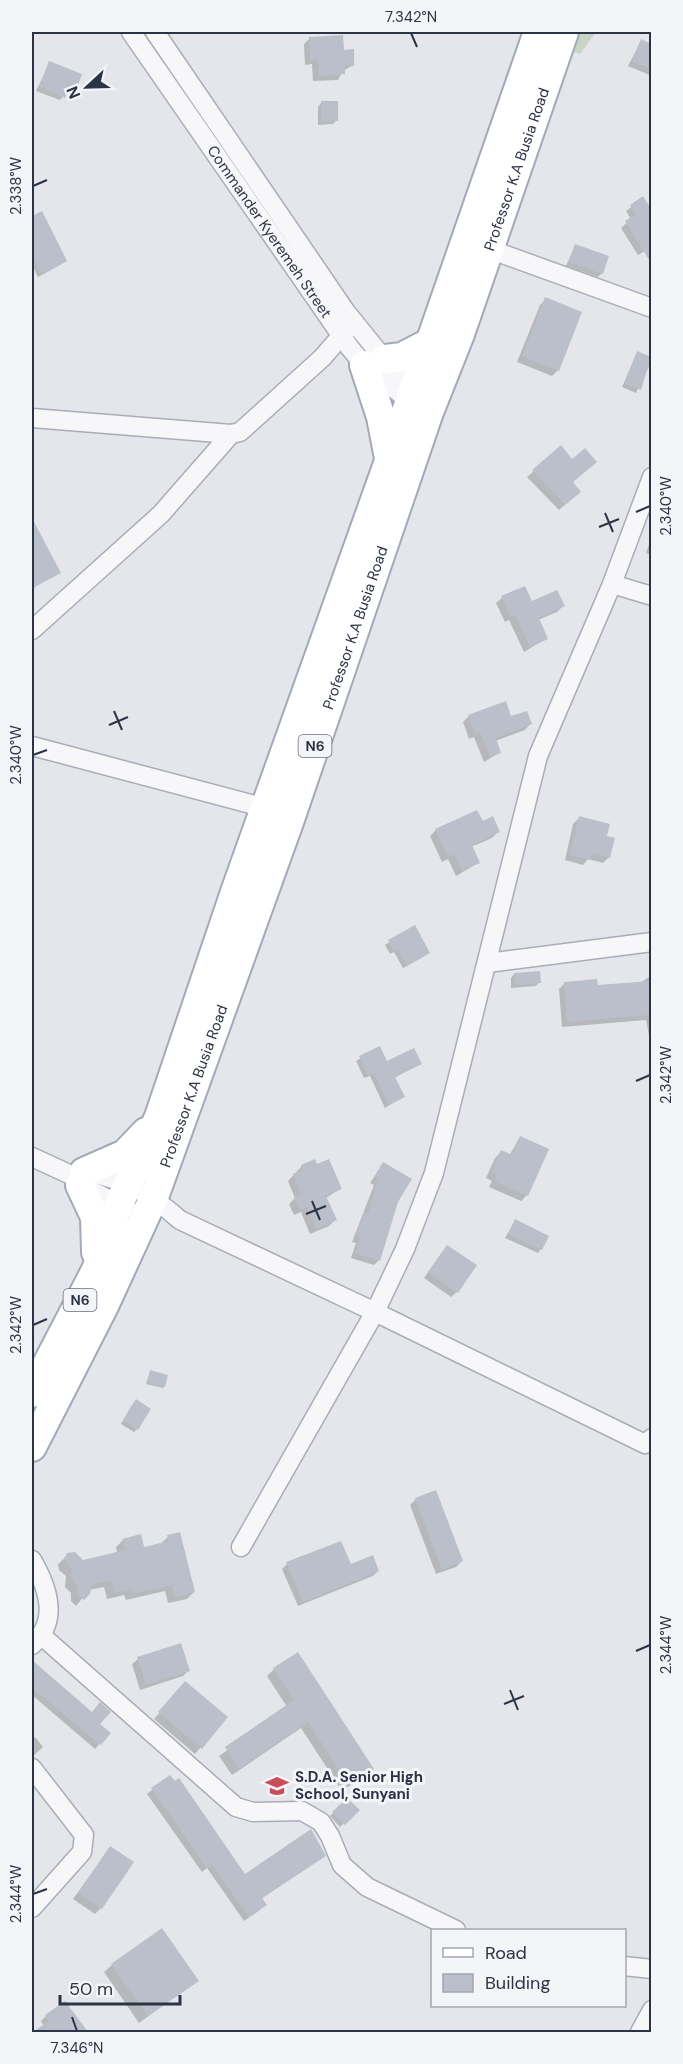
<svg xmlns="http://www.w3.org/2000/svg" width="683" height="2064" font-family="'DM Sans',sans-serif">
<style>
.green{fill:#c8d5c5}
.shadow{fill:#0003}
.building{fill:#bbbfc9}
.lines{fill:none;stroke-linecap:round;stroke-linejoin:round}
.minor-casing{stroke:#a9adb6;stroke-width:21}
.primary-casing{stroke:#a3aab7;stroke-width:32}
.minor{stroke:#f7f7fa;stroke-width:18}
.primary{stroke:#fff;stroke-width:28}
.ticks{fill:none;stroke:#2c3344;stroke-width:2}
.labels{text-anchor:middle;stroke-width:6;stroke-linejoin:round;paint-order:stroke}
.shield{fill:#f4f5f8;stroke:#686d7a;stroke-width:1.5}
.shield-label{font-size:14px;font-weight:bold;fill:#2c3344}
.street-label{font-size:15px;fill:#2c3344;stroke:#f4f5f8}
.poi-label{font-size:15px;font-weight:bold;fill:#2c3344;stroke:#f4f5f8;text-anchor:start}
.neatline{fill:none;stroke:#2c3344;stroke-width:2}
.ticks-label{font-size:15px;text-anchor:middle;fill:#2c3344}
</style>
<rect width="100%" height="100%" fill="#e4e6eb"/>
<path class="green" d="M579,32h17l-16,22 -7,-2z"/>
<path class="shadow" d="M310,38l32,13 11,14 -10,6 -5,9 -25,1 -1,-17 -7,1 -1,-21z
M641,41l11,4v31l-24,-10z
M50,62l23,30 -3,3 -5,-1 -5,6 -24,-9z
M321,103l16,17 -4,4 -15,1v-18z
M643,198l9,14v50l-7,-11 -7,4 -17,-27 10,-9 -5,-8z
M41,213l25,48 -28,16 -6,-12v-47z
M575,246l27,27 -4,4 -32,-11z
M546,299l12,71 -6,6 -35,-14 23,-57z
M638,353l14,7 -16,33 -14,-6z
M561,448l11,14 2,35 -15,13 -32,-33z
M35,527l25,45 -25,15 -3,6v-65z
M652,536v19l-6,-2z
M502,598l29,5 32,3 -6,6 -19,8 9,18 -23,14 -15,-32 -4,2 -9,-19z
M469,716l41,2 20,6 -5,6 -30,11 4,12 -15,9 -10,-25 -5,2 -6,-17z
M579,818l30,39 -6,6 -15,-4 -5,6 -18,-5 8,-36z
M482,823l16,9 -6,6 -21,9 7,16 -22,13 -8,-17 -6,3 -12,-26 6,-6z
M414,927l10,29 -21,12 -9,-16 -4,2 -5,-9z
M514,974l25,8 -3,4 -25,2v-10z
M652,975v75l-6,-30 -84,7 -3,-38 6,-6 31,3 44,-3z
M379,1048l8,15 33,1 -26,14 9,19 -18,11 -15,-32 -6,2 -8,-17z
M520,1137l27,13 -21,46 -5,5 -32,-14 3,-6 -6,-3 9,-20 6,-6 8,4z
M383,1164l14,38 -18,58 -5,5 -23,-7 5,-15 -4,-1 22,-57 -4,-2z
M302,1166h15l23,23 -14,9 9,22 -6,6 -19,8 -9,-22 -7,3 -5,-11 6,-6 -7,-17z
M515,1221l26,28 -3,4 -33,-15z
M447,1246l10,46 -6,5 -27,-19z
M150,1372l14,15 -1,1 -17,-4z
M132,1405l5,24 -3,3 -13,-8z
M416,1499l46,62 -6,6 -20,7 -26,-69z
M168,1537l26,55 -7,7 -19,4 -3,-12 -39,9 -2,-5 -17,4 -3,-12 -15,3 -13,16 -5,-5v-8l-6,-6 1,-11 -7,-6 -1,-6 8,-7 17,5 34,-9 -1,-6 7,-7 20,9 17,-5z
M287,1564l63,2 28,5 -5,5 -75,30 -16,-37z
M138,1659l51,11 -6,6 -43,14 -8,-26z
M32,1662l77,71 -14,16 -63,-54z
M274,1669l98,99 -8,8 -22,15 -41,-63 -69,47 -13,-19 68,-49 -20,-31z
M180,1689l46,28 -31,37 -41,-35z
M35,1737l8,10 -11,10v-18z
M169,1777l76,99 79,-20 -63,43 -1,11 -16,11 -37,-53 -5,4 -55,-78z
M347,1800l10,10 -17,17 -10,-11z
M110,1848l-9,60 -6,6 -22,-15z
M112,1965l85,16 -58,42 -35,-51z
M46,2016l39,15 -50,1 9,-6 -3,-5z"/>
<path class="building" d="M343,35l1,15 10,-1v17h-9v8l-26,2 -1,-17 -8,1 -1,-23z
M641,39l10,5v25l-19,-8z
M49,61l33,13 -7,19 -7,-3 -3,8 -26,-11z
M321,101h17v20l-17,1z
M643,196l8,13v54l-26,-42 11,-7 -6,-9z
M42,211l25,50 -25,14 -10,-20v-39z
M575,244l34,12 -6,18 -34,-12z
M545,297l37,15 -23,59 -37,-15z
M637,351l14,6 -10,33 -17,-7z
M561,445l11,14 13,-11 12,14 -24,20 8,10 -16,13 -33,-35z
M32,518l29,55 -29,15z
M525,586l7,15 25,-11 8,16 -26,12 9,21 -18,8 -15,-32 -4,2 -10,-21z
M506,701l5,15 16,-5 5,13 -36,14 5,15 -11,4 -10,-25 -5,2 -7,-19z
M477,810l6,11 10,-5 7,16 -28,13 8,18 -18,8 -8,-17 -6,3 -13,-28z
M579,816l31,8 -3,12 8,2 -5,20 -18,-5 -2,7 -20,-5z
M415,925l15,28 -23,13 -9,-16 -4,2 -6,-12z
M540,971l1,12 -26,2 -1,-12z
M597,979l1,6 53,-4v34l-84,7 -3,-40z
M380,1046l7,15 27,-13 8,16 -27,13 10,20 -16,8 -15,-32 -6,3 -9,-20z
M520,1136l29,13 -21,47 -34,-15 2,-6 -5,-3 10,-22 11,5z
M315,1159l2,5 12,-5 13,30 -18,8 3,1 10,22 -21,9 -9,-22 -7,3 -6,-13 7,-3 -8,-20 10,-4 -2,-5z
M383,1162l29,17 -14,23 -18,59 -25,-8 5,-15 -4,-2 8,-24 4,1 10,-34 -4,-2z
M515,1219l34,17 -7,14 -34,-16z
M447,1245l30,20 -19,28 -30,-21z
M150,1370l18,5 -3,12 -18,-4z
M136,1399l15,10 -13,21 -15,-10z
M436,1490l27,71 -21,9 -27,-72z
M180,1532l15,60 -20,5 -3,-12 -39,9 -2,-5 -17,4 -3,-13 -19,5 -2,9 -6,6 -7,-6v-9l-7,-9 2,-7 -8,-10 3,-6 8,-1 8,8 42,-10 -3,-11 19,-5 3,13 25,-6 -2,-6z
M341,1541l10,23 22,-9 6,16 -76,31 -17,-40z
M181,1643l9,28 -44,14 -9,-28z
M298,1652l76,117 -25,16 -41,-63 -69,47 -14,-22 69,-47 -21,-32z
M32,1660l60,52 8,-10 11,10 -11,12 11,9 -10,12 -69,-57z
M185,1681l43,36 -26,32 -44,-37z
M170,1775l5,6 4,-3 66,96 66,-45 15,27 -64,42 5,7 -18,12 -37,-52 -5,3 -56,-80z
M347,1798l13,12 -15,15 -13,-13z
M110,1846l24,16 -32,47 -24,-16z
M162,1928l37,53 -51,35 -37,-52z
M65,2001l23,31h-55l16,-11 -4,-6z"/>
<g class="lines">
<g class="minor-casing">
<g id="minor">
<path id="s1" d="M131,32l219,316 14,17 53,42"/>
<path d="M155,32l191,280 34,42 35,34 7,3"/>
<path d="M489,249l163,59"/>
<path d="M32,418l199,16 9,-2 82,-74 27,-31"/>
<path d="M612,584l40,12"/>
<path d="M32,630l129,-116 70,-80"/>
<path d="M32,746l234,62"/>
<path d="M487,963l165,-21"/>
<path d="M32,1157l39,18 9,10 47,23"/>
<path d="M85,1172c42,8 63,20 95,48l195,92 30,-63 29,-76 104,-417 74,-172 40,-107"/>
<path d="M241,1547l134,-235 270,132 7,-6"/>
<path d="M32,1560c17,29 27,61 0,85"/>
<path d="M42,1636l194,171 17,5 49,-1 19,11 9,14 12,29 25,22 89,43"/>
<path d="M32,1768l52,67 -2,17 -50,56"/>
<path d="M624,1966l28,3"/>
<path d="M640,2032l12,-22"/>
</g>
</g>
<g class="primary-casing">
<g id="primary">
<path d="M385,359l17,-2 29,-15"/>
<path d="M364,365l17,52 8,41"/>
<path d="M84,1172l41,-18 21,-22"/>
<path d="M80,1185l15,32 1,35"/>
<path d="M32,1393l64,-123 23,-66 40,-87 76,-225 154,-431 149,-429"/>
<path id="s2" d="M32,1447l72,-141 50,-109 135,-375 140,-410 31,-78 104,-302"/>
</g>
</g>
<use href="#minor" class="minor"/>
<use href="#primary" class="primary"/>
</g>
<path class="ticks" d="M411,33l6,14M33,186l14,-6M636,512l14,-6M605,513l8,19M599,527l20,-8M114,711l8,19M109,725l19,-8M33,755l14,-5M636,1081l14,-6M312,1201l8,19M306,1214l20,-8M33,1325l14,-6M636,1651l14,-6M510,1690l8,20M504,1704l20,-8M33,1894l14,-5M72,2017l5,14"/>
<defs>
<g id="school-bare" transform="scale(1.8)"><path d="M0-5L7-2L0 1L-7-2ZM-4 1L0 2.5L4 1V4Q0 6-4 4Z" fill="#cc4d5a" stroke="#f4f5f8" stroke-width="2.5" paint-order="stroke"/></g>
</defs>
<g fill-rule="evenodd">
<use href="#school-bare" x="277" y="1786"/>
</g>
<g class="labels">
<g class="shield">
<rect x="298.5" y="735" width="33" height="22" rx="4.5"/>
<rect x="63.5" y="1289" width="33" height="22" rx="4.5"/>
</g>
<g class="shield-label">
<text x="315" y="751">N6</text>
<text x="80" y="1305">N6</text>
</g>
<g class="street-label">
<text dy="5" stroke="none"><textPath href="#s2" startOffset="1368">Professor K.A Busia Road</textPath></text>
<text dy="5" stroke="none"><textPath href="#s1" startOffset="243">Commander Kyeremeh Street</textPath></text>
<text dy="5" stroke="none"><textPath href="#s2" startOffset="882">Professor K.A Busia Road</textPath></text>
<text dy="5" stroke="none"><textPath href="#s2" startOffset="396">Professor K.A Busia Road</textPath></text>
</g>
<g class="poi-label">
<text x="295" y="1782">S.D.A. Senior High<tspan x="295" dy="17">School, Sunyani</tspan></text>
</g>
</g>
<rect width="683" height="2064" fill="none" stroke="#f4f5f8" stroke-width="66"/>
<rect x="431" y="1929" width="195" height="78" fill="#f4f5f8" stroke="#a4a7b0" stroke-width="1.5"/>
<rect x="443" y="1948" width="30" height="9" fill="#ffffff" stroke="#a4a7b0" stroke-width="1.5"/>
<text x="485" y="1959" font-size="18" fill="#2c3344">Road</text>
<rect x="443" y="1974" width="30" height="18" fill="#bbbfc9" stroke="#a4a7b0" stroke-width="1.5"/>
<text x="485" y="1989" font-size="18" fill="#2c3344">Building</text>
<g transform="translate(87 87) rotate(248)" stroke="#f4f5f8" stroke-width="4.5" paint-order="stroke">
<path d="M0-4.5L10 22L0 15L-10 22Z" fill="#2c3344"/>
<text y="-9" font-size="16" font-weight="bold" text-anchor="middle" fill="#2c3344">N</text>
</g>
<path d="M60 1995v9h120v-9" fill="none" stroke="#2c3344" stroke-width="3"/>
<text x="69" y="1995" font-size="18" fill="#2c3344" stroke="#f4f5f8" stroke-width="4.5" paint-order="stroke">50 m</text>
<rect x="33" y="33" width="617" height="1998" class="neatline"/>
<g class="ticks-label">
<text x="411" y="22">7.342°N</text>
<text transform="translate(16 186) rotate(-90)" y="5">2.338°W</text>
<text transform="translate(666 506) rotate(-90)" y="5">2.340°W</text>
<text transform="translate(16 755) rotate(-90)" y="5">2.340°W</text>
<text transform="translate(666 1075) rotate(-90)" y="5">2.342°W</text>
<text transform="translate(16 1325) rotate(-90)" y="5">2.342°W</text>
<text transform="translate(666 1645) rotate(-90)" y="5">2.344°W</text>
<text transform="translate(16 1894) rotate(-90)" y="5">2.344°W</text>
<text x="77" y="2053">7.346°N</text>
</g>
</svg>
